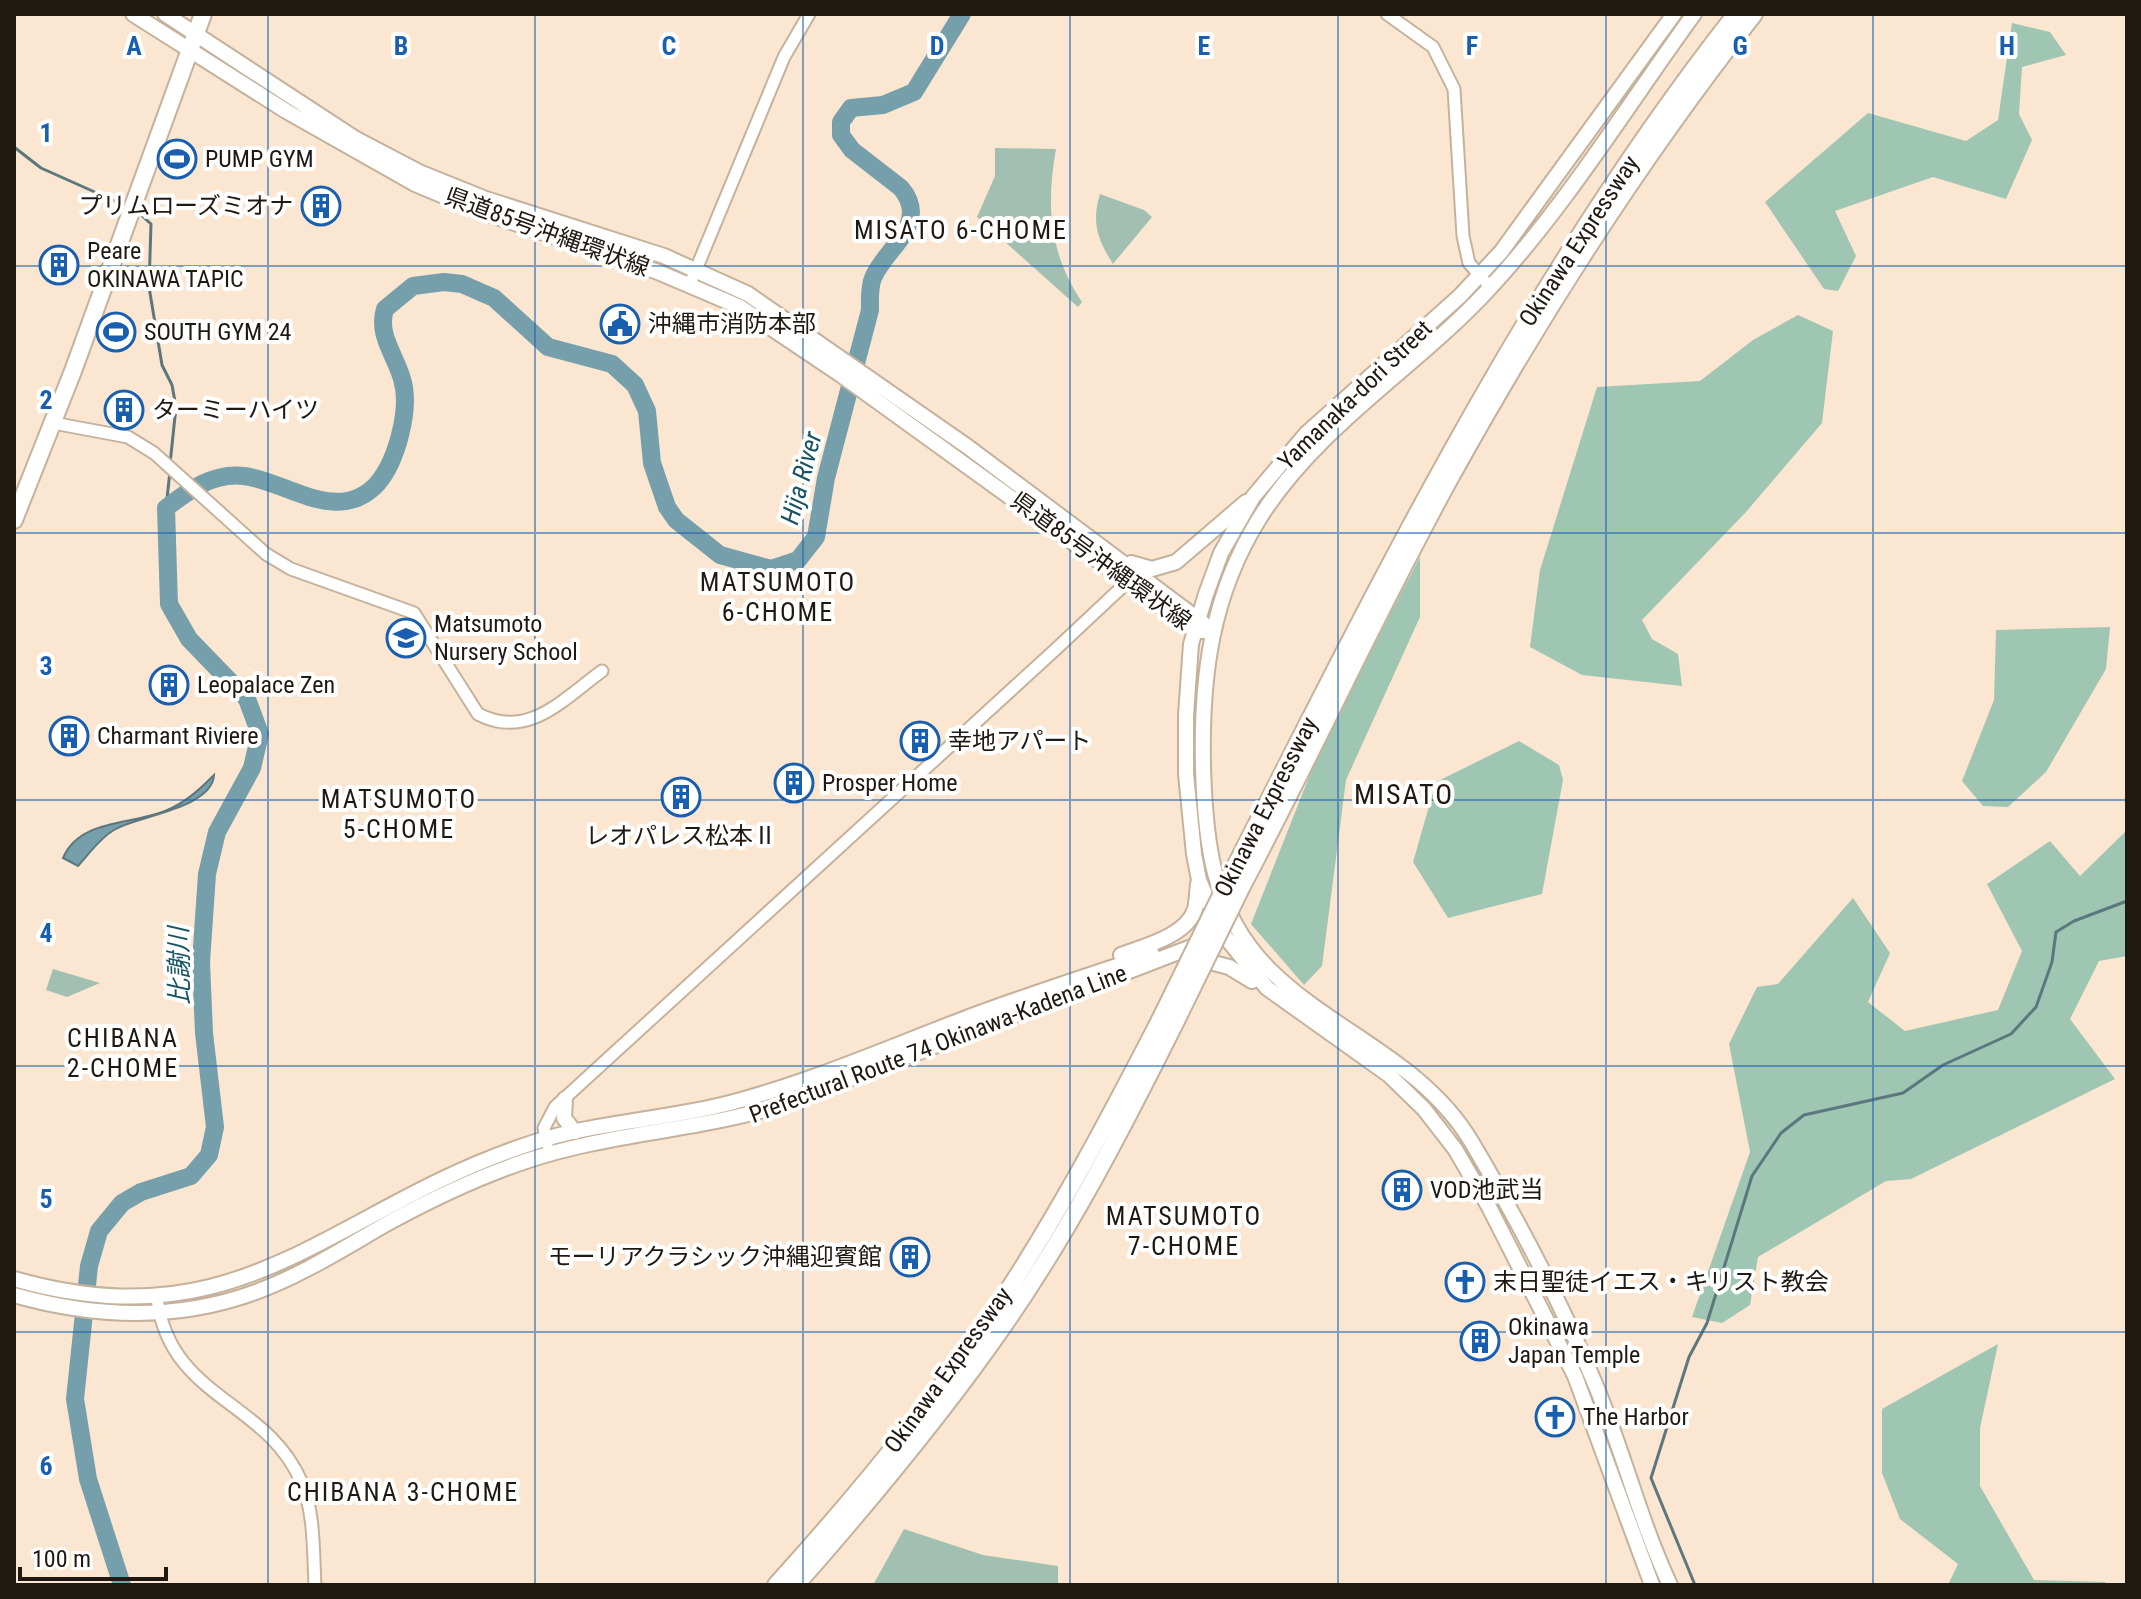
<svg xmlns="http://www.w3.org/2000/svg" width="2141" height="1599" font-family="'Roboto Condensed','Noto Sans JP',sans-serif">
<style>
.green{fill:#a2c0b1}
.forest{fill:#9fc6b2}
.water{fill:#759fab;stroke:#5c777d;stroke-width:2}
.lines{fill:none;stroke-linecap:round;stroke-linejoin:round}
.stream{stroke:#5c777d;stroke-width:3}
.river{stroke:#759fab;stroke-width:18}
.tertiary-casing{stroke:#c5b29d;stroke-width:15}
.primary-casing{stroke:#c5b29d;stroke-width:18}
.trunk-casing{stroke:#c5b29d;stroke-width:20}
.motorway-casing{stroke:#c5b29d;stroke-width:20}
.tertiary{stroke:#fff;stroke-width:11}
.primary{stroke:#fff;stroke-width:14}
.trunk{stroke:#fff;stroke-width:16}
.motorway{stroke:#fff;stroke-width:16}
.motorway-bridge-casing{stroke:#c5b29d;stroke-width:20;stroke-linecap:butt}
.motorway-bridge{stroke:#fff;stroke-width:16}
.grid{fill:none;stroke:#195faf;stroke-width:2;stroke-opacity:0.55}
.labels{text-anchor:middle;stroke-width:8;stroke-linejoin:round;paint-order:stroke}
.poi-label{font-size:24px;fill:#201911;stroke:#fff;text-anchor:start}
.street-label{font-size:24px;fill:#201911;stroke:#fff}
.neighbourhood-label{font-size:26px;letter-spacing:2px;fill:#201911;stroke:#fff}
.water-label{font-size:26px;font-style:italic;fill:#175361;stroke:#fff}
.quarter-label{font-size:28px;letter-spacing:2px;fill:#201911;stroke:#fff}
.grid-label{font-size:26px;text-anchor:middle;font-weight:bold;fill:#195faf;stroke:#fff;stroke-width:8;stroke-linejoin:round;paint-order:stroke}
</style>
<rect width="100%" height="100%" fill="#fbe7d1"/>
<path class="green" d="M995,148l61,1c-10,56 -7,104 26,153l-4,5 -101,-90 18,-41z
M1100,194l44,16 8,7 -39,47c-15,-24 -22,-41 -13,-70z
M53,969l47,14 -33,14 -21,-7z
M904,1529l79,26 75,11v19h-185z"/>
<path class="forest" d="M2012,23l38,9 16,23 -44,12 -3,47 13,26 -26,59 -73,-22 -98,34 21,45 -18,35 -14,-2 -59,-87 103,-89 98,28 32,-21z
M1798,315l35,16 -11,92 -76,89 -104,108 10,19 26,15 4,32 -100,-11 -52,-28 10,-77 57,-183 103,-6 53,-41z
M1420,557v60l-74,163 -24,186 -18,19 -53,-61 71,-180z
M2110,627l-4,42 -60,103 -38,35 -25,-1 -21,-25 32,-81 2,-70z
M1519,741l40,24 4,15 -21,114 -94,24 -35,-56 23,-80z
M2127,830v126l-28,5 -29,58 45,60 -204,100 -25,2 -128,76 -8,48 -28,18 -30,-6 58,-165 -21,-108 28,-57 21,-3 75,-86 37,55 -22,49 37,29 93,-21 24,-59 -35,-67 63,-43 30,35z
M1998,1344l-18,84v58l54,94 72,2 -2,3h-156l10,-21 -58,-45 -18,-46v-64z"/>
<path class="water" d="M214,775c-2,34 -79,41 -100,55 -14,8 -25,24 -36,36l-15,-8c16,-39 68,-33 102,-47 20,-8 34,-21 49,-36z"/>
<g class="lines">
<path class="stream" d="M14,147l27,21 85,38
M137,211l14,13 -2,63 13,78 10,20 4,22 -6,57
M166,508l4,-37
M1695,1585l-44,-107 38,-121 18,-34 45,-147 29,-43 23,-18 99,-22 40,-28 68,-31 25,-27 16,-45 4,-30 18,-11 53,-20"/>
<path class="river" d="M122,1585l-34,-106 -13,-80 14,-133 10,-35 23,-28 19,-11 50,-16 18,-21 6,-28 -11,-94 -3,-71 6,-88 10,-42 35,-64 8,-34 -13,-35 -58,-60 -20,-35 -3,-96c22,-17 47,-36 78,-32 42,5 94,50 133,8 20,-23 34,-76 25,-105 -7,-25 -25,-44 -17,-70l28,-23 31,-4 18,2 32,14 54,49 64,17 23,21 12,26 5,52 15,44 9,13 44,35 51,14 27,-9 18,-23 10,-59 44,-168c0,-11 -1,-22 3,-32 12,-30 58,-54 28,-90l-49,-38 -11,-15v-13l10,-14 32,-3 31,-13 48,-78"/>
<g class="tertiary-casing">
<path id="tertiary" d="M1387,14l46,33 21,42 9,147 6,27 21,24
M690,284l94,-227 25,-43
M53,423l75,14 26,16 112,101 25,15 123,44 64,101c50,26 84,-14 124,-43
M547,1144l-3,-16 11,-21 501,-458 65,-61 4,-10
M157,1298c13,101 108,101 144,183 14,32 12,70 14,104"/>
</g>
<g class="primary-casing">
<path id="primary" d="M133,14l153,97 129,73 67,28 176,60 82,35 101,68 353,255 9,1
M165,14l191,125 63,33 67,27 178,57 84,38 220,153 235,176
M1131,563l21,6 24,-7 70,-60
M1121,955c23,-9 66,-19 74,-46 2,-8 2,-17 3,-25
M1198,959l31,8 23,14
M565,1099l-1,19 11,14
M14,1279c231,66 317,-70 515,-135 65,-22 135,-24 201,-41 83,-22 160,-56 239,-86 61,-23 122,-42 183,-63
M14,1295c78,22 161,26 239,-2 48,-17 91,-45 135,-70 44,-24 90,-46 138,-62 82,-28 172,-30 255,-56l421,-162
M1652,1585l-77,-209 -86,-169 -34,-58 -31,-40 -35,-34 -122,-87 -48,-59 -20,-49 -5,-26 -8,-80v-59l5,-71 15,-50 15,-41 32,-56 53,-63 154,-138 41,-44 173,-238
M1670,1585c-31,-66 -48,-139 -77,-206 -34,-81 -77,-162 -122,-238 -49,-81 -139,-109 -202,-172 -57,-57 -64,-127 -66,-203 -2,-89 8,-170 56,-247 57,-92 157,-151 229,-229 78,-84 139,-184 206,-276"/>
</g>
<g class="trunk-casing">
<path id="trunk" d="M14,520l59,-149 130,-357"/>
</g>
<g class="motorway-casing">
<path id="motorway" d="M1232,873c150,-296 298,-597 504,-859
M1242,886c71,-134 134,-273 207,-406 89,-161 191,-321 305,-466
M776,1585c77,-85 152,-175 216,-270 63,-94 116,-194 168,-295
M796,1585c73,-83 145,-169 208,-260 66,-95 118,-196 170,-300"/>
</g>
<use href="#tertiary" class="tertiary"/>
<use href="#primary" class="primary"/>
<use href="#trunk" class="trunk"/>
<use href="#motorway" class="motorway"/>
<g class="motorway-bridge-casing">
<path id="motorway-bridge" d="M1160,1020l72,-147
M1174,1025l68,-139"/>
</g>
<use href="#motorway-bridge" class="motorway-bridge"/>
</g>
<path class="grid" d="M268,14v1571M535,14v1571M803,14v1571M1070,14v1571M1338,14v1571M1606,14v1571M1873,14v1571M14,266h2113M14,533h2113M14,800h2113M14,1066h2113M14,1332h2113"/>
<defs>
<g id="stadium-ring" transform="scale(2)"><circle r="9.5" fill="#fff" stroke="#195faf" stroke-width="1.5"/><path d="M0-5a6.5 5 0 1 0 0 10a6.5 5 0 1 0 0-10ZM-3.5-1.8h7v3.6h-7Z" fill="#195faf"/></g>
<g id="building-ring" transform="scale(2)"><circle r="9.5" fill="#fff" stroke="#195faf" stroke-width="1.5"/><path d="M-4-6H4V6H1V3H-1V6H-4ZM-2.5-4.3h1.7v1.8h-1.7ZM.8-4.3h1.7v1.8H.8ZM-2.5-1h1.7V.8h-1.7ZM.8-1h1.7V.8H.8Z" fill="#195faf"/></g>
<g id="civic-ring" transform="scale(2)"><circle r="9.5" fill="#fff" stroke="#195faf" stroke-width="1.5"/><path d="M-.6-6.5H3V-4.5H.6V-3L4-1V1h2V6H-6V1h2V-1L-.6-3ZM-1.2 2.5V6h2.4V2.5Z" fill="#195faf"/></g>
<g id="school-ring" transform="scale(2)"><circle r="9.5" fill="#fff" stroke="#195faf" stroke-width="1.5"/><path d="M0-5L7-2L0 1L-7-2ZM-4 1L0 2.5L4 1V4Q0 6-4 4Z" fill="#195faf"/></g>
<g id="church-ring" transform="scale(2)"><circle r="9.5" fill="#fff" stroke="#195faf" stroke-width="1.5"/><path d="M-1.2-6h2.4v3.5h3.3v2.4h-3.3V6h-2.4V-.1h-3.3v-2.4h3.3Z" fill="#195faf"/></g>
</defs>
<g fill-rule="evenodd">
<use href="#stadium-ring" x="177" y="159"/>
<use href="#building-ring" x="321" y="206"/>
<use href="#building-ring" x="59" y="265"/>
<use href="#civic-ring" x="620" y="324"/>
<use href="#stadium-ring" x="116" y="332"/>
<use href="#building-ring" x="124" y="410"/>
<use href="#school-ring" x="406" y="638"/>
<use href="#building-ring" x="169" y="685"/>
<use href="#building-ring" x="69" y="736"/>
<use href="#building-ring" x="920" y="741"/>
<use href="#building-ring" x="794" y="783"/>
<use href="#building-ring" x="681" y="797"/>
<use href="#building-ring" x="1402" y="1190"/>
<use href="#building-ring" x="910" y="1257"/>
<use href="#church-ring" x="1465" y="1282"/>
<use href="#building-ring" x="1480" y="1341"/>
<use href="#church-ring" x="1555" y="1417"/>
</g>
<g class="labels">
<g class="poi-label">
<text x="205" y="167">PUMP GYM</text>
<text x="293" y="214" text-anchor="end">プリムローズミオナ</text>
<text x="87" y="259">Peare<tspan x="87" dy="28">OKINAWA TAPIC</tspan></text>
<text x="648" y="332">沖縄市消防本部</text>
<text x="144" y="340">SOUTH GYM 24</text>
<text x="152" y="418">ターミーハイツ</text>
<text x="434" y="632">Matsumoto<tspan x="434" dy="28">Nursery School</tspan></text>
<text x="197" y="693">Leopalace Zen</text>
<text x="97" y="744">Charmant Riviere</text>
<text x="948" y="749">幸地アパート</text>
<text x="822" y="791">Prosper Home</text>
<text x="681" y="844" text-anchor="middle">レオパレス松本Ⅱ</text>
<text x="1430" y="1198">VOD池武当</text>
<text x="882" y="1265" text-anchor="end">モーリアクラシック沖縄迎賓館</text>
<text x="1493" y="1290">末日聖徒イエス・キリスト教会</text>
<text x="1508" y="1335">Okinawa<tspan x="1508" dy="28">Japan Temple</tspan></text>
<text x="1583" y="1425">The Harbor</text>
</g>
<g class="street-label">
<text transform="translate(547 232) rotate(20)" y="8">県道85号沖縄環状線</text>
<text transform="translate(1579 241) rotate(-57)" y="8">Okinawa Expressway</text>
<text transform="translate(1355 395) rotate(-44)" y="8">Yamanaka-dori Street</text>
<text transform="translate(1101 561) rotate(36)" y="8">県道85号沖縄環状線</text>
<text transform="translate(1266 807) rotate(-63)" y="8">Okinawa Expressway</text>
<text transform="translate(938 1044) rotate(-21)" y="8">Prefectural Route 74 Okinawa-Kadena Line</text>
<text transform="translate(948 1370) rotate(-54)" y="8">Okinawa Expressway</text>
</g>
<g class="neighbourhood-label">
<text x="961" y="239">MISATO 6-CHOME</text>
<text x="778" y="591">MATSUMOTO<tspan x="778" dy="30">6-CHOME</tspan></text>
<text x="399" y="808">MATSUMOTO<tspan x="399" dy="30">5-CHOME</tspan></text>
<text x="123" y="1047">CHIBANA<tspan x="123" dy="30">2-CHOME</tspan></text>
<text x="1184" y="1225">MATSUMOTO<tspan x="1184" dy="30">7-CHOME</tspan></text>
<text x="403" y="1501">CHIBANA 3-CHOME</text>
</g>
<g class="water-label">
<text transform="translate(801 478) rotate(-75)" y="9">Hija River</text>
<text transform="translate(179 966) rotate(-91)" y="9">比謝川</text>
</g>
<g class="quarter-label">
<text x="1404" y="804">MISATO</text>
</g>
</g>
<g class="grid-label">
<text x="134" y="55">A</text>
<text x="401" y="55">B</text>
<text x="669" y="55">C</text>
<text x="937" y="55">D</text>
<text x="1204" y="55">E</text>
<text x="1472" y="55">F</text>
<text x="1740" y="55">G</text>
<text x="2007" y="55">H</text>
<text x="46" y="142">1</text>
<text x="46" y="409">2</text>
<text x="46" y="675">3</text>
<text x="46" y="942">4</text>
<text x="46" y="1208">5</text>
<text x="46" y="1475">6</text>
</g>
<rect width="2141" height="1599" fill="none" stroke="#201911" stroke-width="32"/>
<path d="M20 1567v12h146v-12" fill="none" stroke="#201911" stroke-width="4"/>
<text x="32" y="1567" font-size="24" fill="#201911" stroke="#ffffff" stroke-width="6" paint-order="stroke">100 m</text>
</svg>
